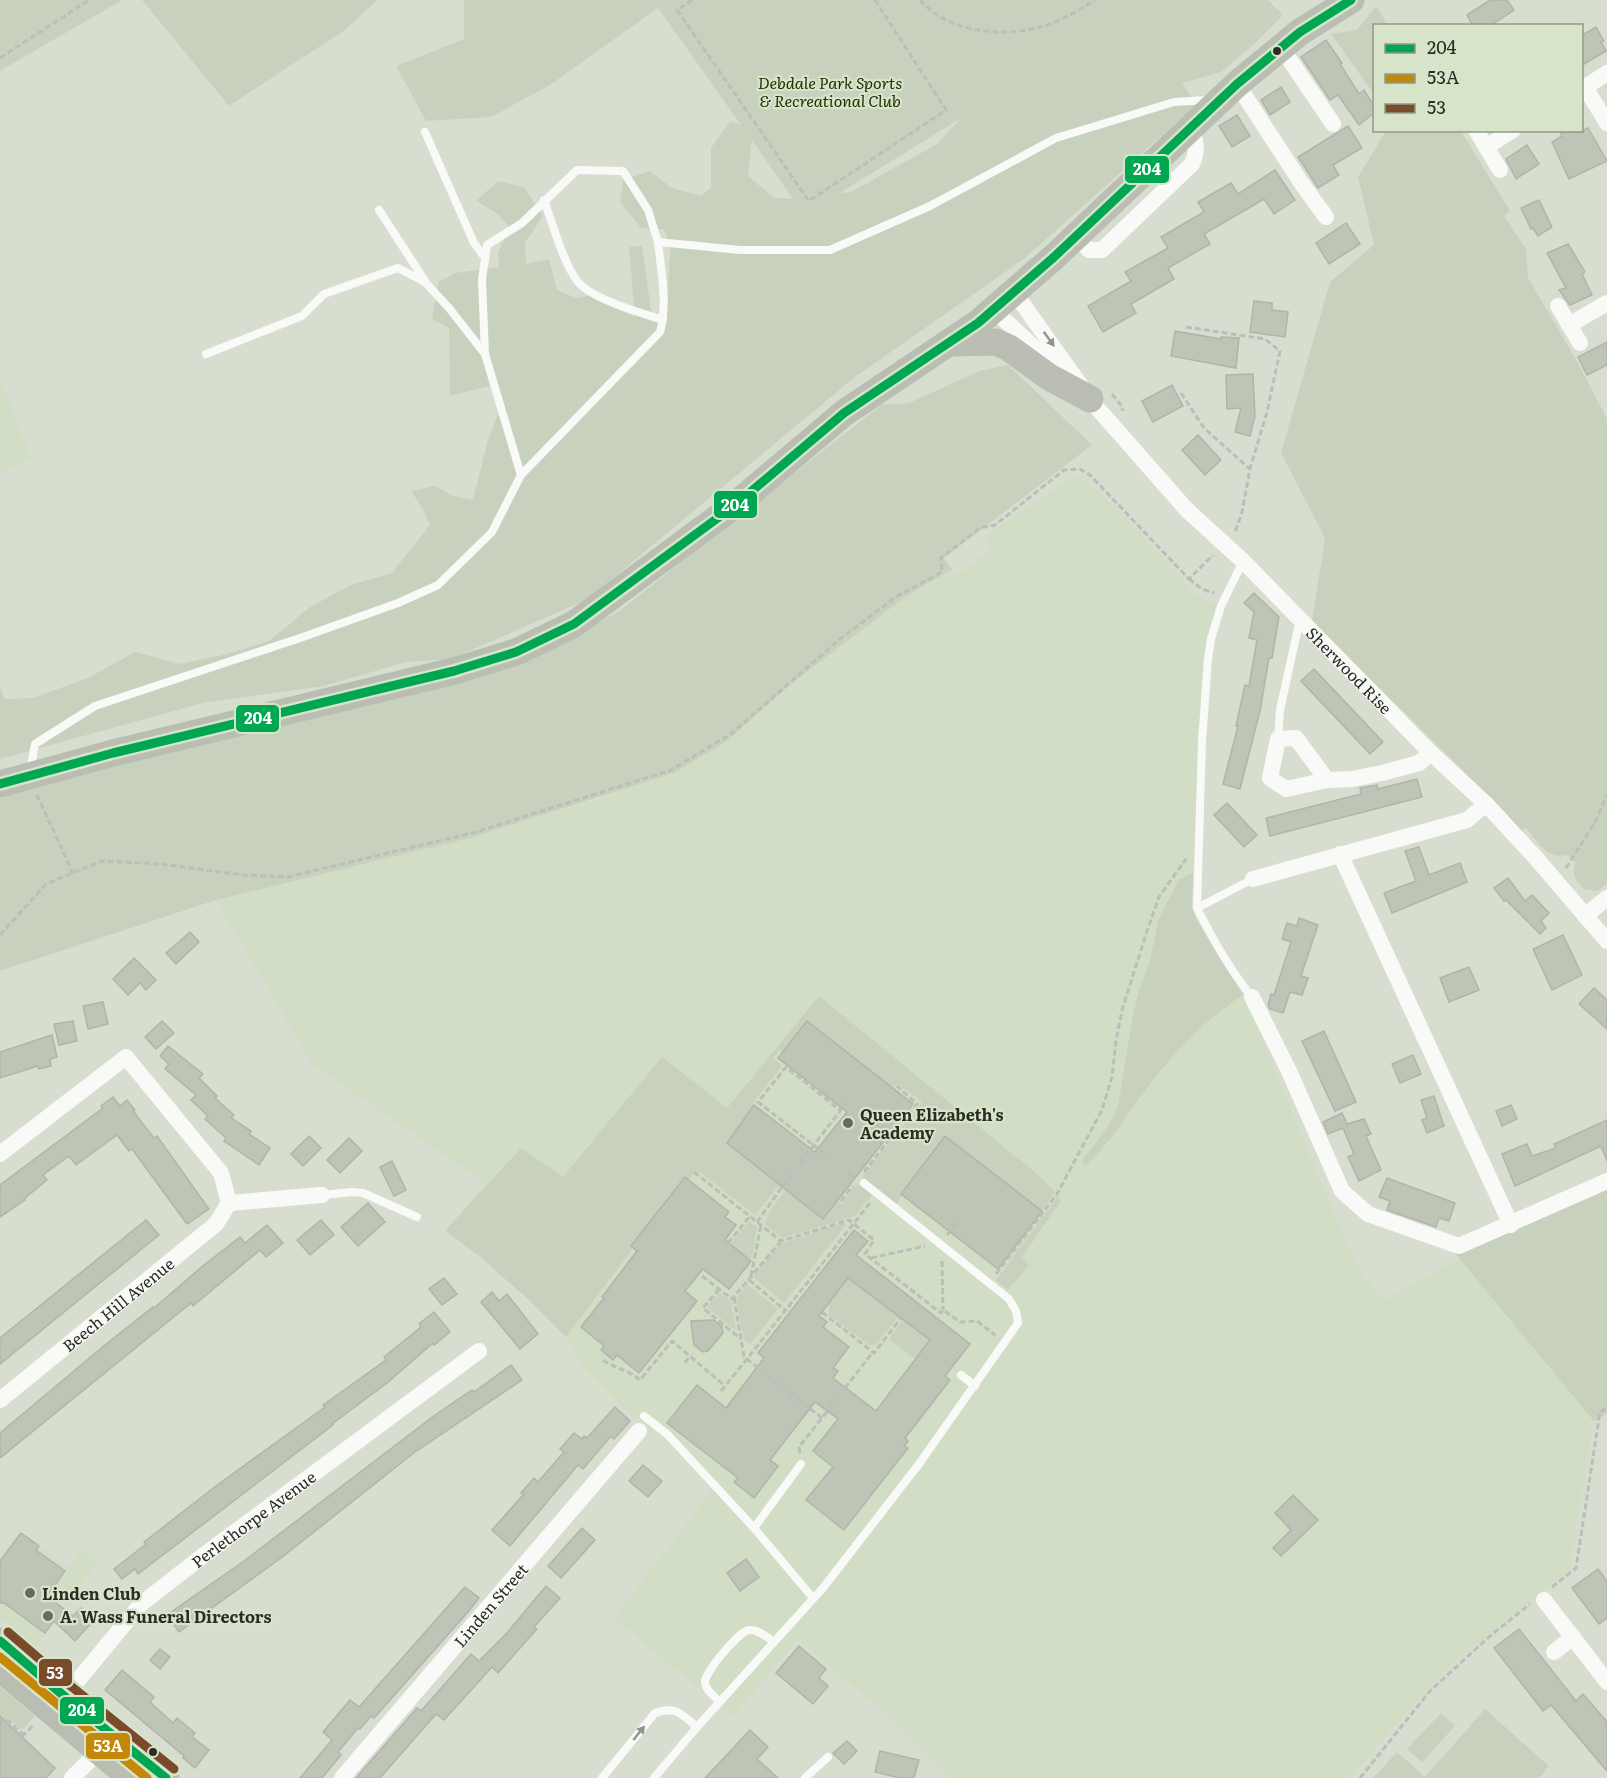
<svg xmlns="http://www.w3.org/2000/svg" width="1607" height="1778" font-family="Literata,serif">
	<rect width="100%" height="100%" fill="#d7ded0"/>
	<g fill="#d1ddc5">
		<polygon points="0,379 31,458 0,473"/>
		<polygon points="1074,475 1095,488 1127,519 1196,595 1217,604 1203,655 1192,906 1196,919 1251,1010 1331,1207 1364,1276 1384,1301 1460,1258 1594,1421 1570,1569 1451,1665 1429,1687 1350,1778 949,1778 888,1715 798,1640 732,1717 614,1618 712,1490 667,1440 654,1430 651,1434 585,1370 566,1337 528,1299 478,1255 445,1231 485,1183 312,1064 216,900 470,838 602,798 727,741 791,684 905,597 952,569 958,575 992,548 984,537"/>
		<polygon points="19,1531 67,1568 80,1550 97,1563 36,1646 0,1618 0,1558"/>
	</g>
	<g fill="#c8d1bd" fill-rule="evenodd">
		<polygon points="0,0 122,0 0,71"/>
		<polygon points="142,0 377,0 345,30 229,106"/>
		<path d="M464 0H1268L1283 15 1254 44 1221 72 1182 83 1197 104 1025 258 855 377 588 599 451 659 406 662 324 686 203 703 0 759V687L5 699 33 698 88 678 135 652 180 664 223 655 269 641 310 607 351 585 392 573 430 525 423 509 411 491 435 486 453 496 473 500 488 440 499 411 497 384 450 396 449 328 432 319 439 282 455 273 499 267 498 253 509 227 498 214 476 201 498 181 524 187 543 216 525 243 526 264 549 259 557 290 576 298 594 295 613 307 635 317 629 247 642 246 652 318 667 314 670 248 664 229 641 228 620 202 623 180 650 171 672 188 701 196 711 188V148L730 121 741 125 658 8 550 85 491 117 426 121 396 66 464 39ZM961 118 937 144 851 192 840 193ZM752 140 793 199 774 198 748 176Z"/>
		<polygon points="1376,6 1388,25 1374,26 1374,94 1331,34 1357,30"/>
		<path d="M1386 131H1461L1510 211 1504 216 1526 249 1528 278 1578 363 1607 419V883L1598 891 1584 889C1575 880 1572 875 1575 862L1567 855C1546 860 1539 842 1526 828L1521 831 1505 812 1312 621 1325 538 1281 453 1330 282 1374 245 1358 177Z"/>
		<polygon points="1008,365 1092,445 944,558 952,569 905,597 791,684 727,741 674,773 470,838 216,900 0,971 0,798 42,783 537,654 618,612 881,405 909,403 979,371"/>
		<path d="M1193 872 1192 906 1196 919 1243 995C1204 1020 1172 1054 1144 1092 1125 1117 1110 1144 1086 1165L1082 1161 1107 1128 1118 1107 1132 1021 1138 994 1150 961 1159 918 1179 880Z"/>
		<polygon points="819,996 1037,1174 1055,1192 1042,1211 945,1136 901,1193 903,1195 896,1204 862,1177 922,1102 898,1084 893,1088 807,1021 783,1052 780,1050 773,1058 782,1066 753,1103 754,1105 727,1143 780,1184 755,1215 697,1170 688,1180 685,1178 631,1246 633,1248 566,1337 528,1299 478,1255 445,1231 521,1148 563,1177 662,1057 727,1108"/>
		<polygon points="857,1184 872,1195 855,1216 782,1238 765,1224 771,1209 786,1190 823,1219 837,1201 842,1204"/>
		<polygon points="1607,1187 1607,1414 1594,1421 1454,1252"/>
		<polygon points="1058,1196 1061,1201 1022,1257 1029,1265 1008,1290 996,1280"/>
		<polygon points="749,1221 757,1227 752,1257 749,1259 730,1244"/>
		<polygon points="844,1223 846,1225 784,1303 753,1277 780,1244"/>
		<polygon points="848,1278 899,1316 875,1345 869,1345 829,1315 829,1303"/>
		<polygon points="747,1284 778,1309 750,1344 744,1340 736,1299"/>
		<polygon points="719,1292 731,1302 736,1331 707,1307"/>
		<polygon points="903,1320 930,1340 915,1359 889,1339"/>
		<polygon points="0,1687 35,1716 22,1730 8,1717 0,1725"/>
		<polygon points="1485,1709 1549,1766 1539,1778 1373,1778 1397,1752 1425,1777"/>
		<polygon points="1441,1713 1455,1726 1422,1762 1407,1749"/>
	</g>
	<g fill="#bec5b6" stroke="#afb5aa" stroke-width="1.5" fill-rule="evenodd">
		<polygon points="1490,0 1507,0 1514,10 1490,26 1473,26 1467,15"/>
		<polygon points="1596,27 1604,41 1601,42 1606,51 1581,66 1581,36"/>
		<polygon points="1326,40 1342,63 1340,64 1359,94 1364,90 1374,106 1374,113 1359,125 1338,95 1330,100 1301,57"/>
		<polygon points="1281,87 1290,102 1270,115 1261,100"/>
		<polygon points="1237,115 1250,136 1232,147 1219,126"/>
		<polygon points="1348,126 1362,148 1333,165 1339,175 1318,188 1298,157"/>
		<polygon points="1588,128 1607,161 1569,179 1552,142 1562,136 1559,130 1584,130"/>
		<polygon points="1527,145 1539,164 1516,179 1506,159"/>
		<polygon points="1275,170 1295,200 1274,214 1264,199 1204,234 1210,244 1168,268 1174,279 1131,304 1136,313 1103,332 1088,306 1131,281 1125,272 1168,248 1161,237 1204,212 1198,202 1231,183 1238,194"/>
		<polygon points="1539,200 1552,227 1538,236 1533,228 1531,229 1521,208"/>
		<polygon points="1346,223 1360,244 1329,264 1316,243"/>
		<polygon points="1568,244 1585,272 1582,274 1592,295 1570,305 1559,290 1566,288 1547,253"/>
		<polygon points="1254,301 1272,303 1272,310 1288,312 1285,337 1250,332"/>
		<polygon points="1175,331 1221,339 1221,337 1239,338 1236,368 1171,356"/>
		<polygon points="1607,342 1607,365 1587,375 1578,357"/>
		<polygon points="1253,374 1255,416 1250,436 1235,432 1241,408 1227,409 1226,375"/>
		<polygon points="1172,385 1183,406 1153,422 1142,401"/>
		<polygon points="1198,435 1221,460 1205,475 1182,450"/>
		<polygon points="1254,593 1279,617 1272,658 1269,658 1260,711 1240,789 1223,784 1238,726 1236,726 1245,685 1249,686 1257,640 1249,638 1254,612 1244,603"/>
		<polygon points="1314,669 1383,742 1370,754 1301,681"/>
		<polygon points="1417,779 1422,797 1270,836 1266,818 1361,794 1360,788 1377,785 1378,789"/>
		<polygon points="1227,803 1257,835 1244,847 1214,815"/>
		<polygon points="1419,847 1429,875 1460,863 1467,882 1392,913 1384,893 1416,881 1405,851"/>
		<polygon points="1508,878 1525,901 1532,895 1549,913 1541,921 1546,928 1540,934 1506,900 1504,901 1494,888"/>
		<polygon points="1299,918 1318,925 1301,976 1308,978 1302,995 1290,992 1283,1013 1270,1009 1268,1005 1271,994 1274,995 1291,942 1282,939 1287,923 1297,926"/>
		<polygon points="190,932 199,942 176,964 166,953"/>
		<polygon points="1563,935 1582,975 1552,990 1533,949"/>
		<polygon points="134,958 156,980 146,990 140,983 128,995 113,979"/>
		<polygon points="1469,967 1479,990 1449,1002 1440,978"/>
		<polygon points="1594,988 1607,1000 1607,1029 1579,1004"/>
		<polygon points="103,1002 108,1024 88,1029 83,1006"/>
		<polygon points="73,1021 77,1041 59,1045 54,1024"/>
		<polygon points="162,1021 174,1033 156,1049 145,1037"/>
		<polygon points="807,1021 913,1104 823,1219 727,1143 754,1105 815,1152 847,1112 778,1058"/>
		<polygon points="1324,1031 1356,1102 1335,1111 1302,1041"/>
		<polygon points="52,1035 57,1057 50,1059 51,1066 39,1069 38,1066 0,1078 0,1052"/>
		<polygon points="168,1046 203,1074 199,1078 217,1096 215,1098 234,1115 231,1118 251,1131 249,1134 270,1148 259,1165 224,1141 226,1138 205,1119 208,1116 191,1100 196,1095 165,1069 169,1064 160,1056"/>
		<polygon points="1413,1055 1421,1074 1400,1083 1392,1064"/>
		<polygon points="1434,1096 1444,1126 1427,1133 1422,1120 1427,1118 1421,1100"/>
		<polygon points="113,1097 120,1106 127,1100 135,1110 133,1111 154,1138 157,1136 209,1209 187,1224 132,1149 129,1151 117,1135 76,1165 69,1156 43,1175 47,1180 24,1199 25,1200 0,1217 0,1185 103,1108 101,1106"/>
		<polygon points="1511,1105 1517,1119 1502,1126 1496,1111"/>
		<polygon points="1342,1113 1347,1124 1364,1119 1371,1134 1366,1136 1381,1170 1359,1181 1348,1157 1354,1154 1343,1128 1328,1134 1323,1122"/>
		<polygon points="1607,1120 1607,1161 1601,1146 1515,1186 1502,1154 1527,1144 1532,1156 1556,1148 1554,1144"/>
		<polygon points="309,1136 321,1148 303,1166 291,1154"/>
		<polygon points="945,1136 1042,1211 998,1269 901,1194"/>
		<polygon points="349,1138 362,1151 340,1173 327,1160"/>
		<polygon points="392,1161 406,1190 394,1196 380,1167"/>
		<polygon points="685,1177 729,1212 725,1217 736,1225 725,1240 751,1261 729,1289 703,1269 685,1291 697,1301 639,1373 617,1355 613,1360 601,1350 604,1346 581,1327 604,1298 602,1297 637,1251 631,1246"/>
		<polygon points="1387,1178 1455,1203 1449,1221 1439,1218 1436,1227 1387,1210 1390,1201 1379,1197"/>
		<polygon points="368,1203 385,1222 358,1246 341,1227"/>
		<polygon points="146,1220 159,1235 0,1364 0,1338"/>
		<polygon points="321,1220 334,1235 310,1255 297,1240"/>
		<polygon points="267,1225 283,1243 266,1257 260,1250 193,1306 191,1303 0,1458 0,1433 105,1345 153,1307 154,1308 204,1265 240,1237 245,1243"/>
		<path d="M854 1230 868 1241 856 1255 970 1344 945 1376 950 1380 905 1438 908 1441 904 1446 908 1448 844 1530 806 1500 833 1467 813 1451 838 1419 815 1402 770 1460 778 1466 754 1498 734 1482 738 1478 667 1423 697 1385 726 1408 764 1358 758 1353ZM848 1278 930 1340 876 1411 833 1378 838 1371 833 1368 849 1347 823 1327 827 1322 819 1316Z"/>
		<polygon points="444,1278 457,1294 442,1305 429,1289"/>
		<polygon points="492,1292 499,1301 507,1294 538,1334 520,1349 481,1302"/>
		<polygon points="434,1312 450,1332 434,1345 433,1343 387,1383 332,1424 333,1425 138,1574 135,1569 122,1579 114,1569 146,1544 144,1542 216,1486 325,1407 323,1405 386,1360 384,1357 421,1327 419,1324"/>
		<polygon points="714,1320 722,1327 723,1333 708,1351 703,1352 694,1345 691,1321"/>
		<polygon points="511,1365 522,1380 415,1452 281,1558 179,1632 167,1615 244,1561 435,1415 472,1390 474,1392"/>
		<polygon points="615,1407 630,1421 614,1439 611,1436 583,1469 578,1465 510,1546 492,1530 524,1494 521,1493 534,1478 538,1482 564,1452 560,1449 574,1433 582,1439 584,1436 587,1438"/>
		<polygon points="643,1465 662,1481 648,1497 629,1481"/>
		<polygon points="1293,1495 1318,1520 1281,1556 1273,1548 1291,1530 1275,1513"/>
		<polygon points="582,1528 595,1540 561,1578 548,1566"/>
		<polygon points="21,1533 39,1546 36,1550 65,1571 47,1596 73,1616 81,1608 94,1620 75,1641 54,1621 45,1633 4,1603 0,1603 0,1561"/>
		<polygon points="746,1559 759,1577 740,1591 727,1573"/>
		<polygon points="1598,1569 1607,1581 1607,1618 1599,1624 1572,1588"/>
		<polygon points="546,1586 560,1598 534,1627 537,1629 498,1673 492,1667 444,1720 436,1714 380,1778 356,1778 417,1708 421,1711 471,1654 479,1661 507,1633"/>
		<polygon points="465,1587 479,1598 468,1612 374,1718 371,1716 360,1729 358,1728 338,1752 341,1755 322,1778 300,1778 332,1740 323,1732 350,1700 359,1707"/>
		<polygon points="1519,1629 1576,1701 1583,1694 1607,1722 1607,1771 1551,1705 1543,1711 1494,1648"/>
		<polygon points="799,1646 826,1669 819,1678 828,1686 813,1704 776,1673"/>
		<polygon points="160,1649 170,1657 160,1669 150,1660"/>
		<polygon points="122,1670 154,1697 150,1702 173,1723 177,1718 195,1733 192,1737 209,1750 195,1768 183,1758 184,1756 105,1690"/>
		<polygon points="0,1716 55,1768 46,1778 0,1778"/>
		<polygon points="750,1730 768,1747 757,1759 778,1778 705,1778"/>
		<polygon points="847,1741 857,1751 844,1764 833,1753"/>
		<polygon points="880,1751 919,1760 914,1778 900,1778 875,1772"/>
	</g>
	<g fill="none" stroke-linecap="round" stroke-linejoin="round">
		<g stroke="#bcbeb9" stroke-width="3" stroke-dasharray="6 3" stroke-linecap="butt">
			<polyline points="692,0 677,10 809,201 946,110 875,0"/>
			<path d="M920 0C948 32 997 37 1037 28 1057 23 1078 11 1095 0"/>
			<polyline points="0,58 89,0"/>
			<polyline points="1186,327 1265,339 1280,351 1267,412 1250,469 1242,512 1235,533"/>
			<polyline points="1181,393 1204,428 1250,469"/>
			<polyline points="1112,394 1123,408 1122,411"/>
			<polyline points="1189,579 1202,589 1214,593"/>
			<polyline points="37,795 73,873"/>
			<polyline points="1566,868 1594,824 1607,795"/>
			<polyline points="0,935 46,884 102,861 161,864 243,875 288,877 476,832 671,770 731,734 840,639 896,597 942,572 941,558 980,528 995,525 1064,470 1080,469 1090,475 1189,579 1213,555"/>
			<polyline points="826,1155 758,1102 786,1067 840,1110"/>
			<polyline points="800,1163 847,1102"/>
			<polyline points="694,1172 781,1241 849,1220 874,1240 865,1254 941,1313 943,1310 960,1322 977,1321 995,1335"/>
			<polyline points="848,1172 855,1177"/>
			<polyline points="864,1172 917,1104 897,1086"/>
			<polyline points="841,1201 853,1186"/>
			<polyline points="757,1222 792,1173"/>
			<polyline points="947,1235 956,1222"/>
			<polyline points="728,1243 750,1216"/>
			<polyline points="871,1258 925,1246"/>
			<polyline points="942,1261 943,1310"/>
			<polyline points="996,1274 1057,1194 1102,1110 1112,1077 1116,1041 1122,1010 1148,928 1159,897 1186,859"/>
			<polyline points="702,1276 732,1299 781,1241"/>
			<polyline points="751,1276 761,1225"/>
			<polyline points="749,1280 785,1310"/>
			<polyline points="719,1289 703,1308 741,1339"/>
			<polyline points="822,1312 874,1353 901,1318"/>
			<path d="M603 1360C617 1370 626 1368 640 1380L672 1341 725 1386"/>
			<polyline points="685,1363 690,1356"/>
			<polyline points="845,1388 873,1352"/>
			<polyline points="721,1391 747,1359 744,1357 734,1297"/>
			<polyline points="822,1418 747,1359 870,1203"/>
			<polyline points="800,1453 799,1447 837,1399"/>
			<polyline points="1552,1587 1576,1568 1600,1412 1607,1408"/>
			<polyline points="7,1719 24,1735"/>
			<polyline points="22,1737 33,1725"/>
			<polyline points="1360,1778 1430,1691 1490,1636 1530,1604"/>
		</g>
		<g stroke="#f9faf8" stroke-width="8">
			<polyline points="425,132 474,243 485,258"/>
			<path d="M544 200C552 222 564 265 578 282 592 299 641 313 663 320"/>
			<polyline points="379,210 425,281"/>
			<polyline points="206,354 302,316 324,294 398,268 425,282 449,308 485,354 521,475"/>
			<polyline points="485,354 482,280 487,245 522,223 577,170 623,171 648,210 658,242"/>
			<polyline points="1278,739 1280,710 1300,619"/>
			<path d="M30 771 35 744 95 706 303 637 398 603 438 585 492 532 521 475 660 332C668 304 661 270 658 242L740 250H830L930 206 1056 138 1174 102 1209 100"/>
			<polyline points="1197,908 1202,741 1208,659 1211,639 1221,606 1243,561"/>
			<path d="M1252 997C1229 969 1213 940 1197 908L1253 879"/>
			<polyline points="322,1195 352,1192 363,1193 417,1217"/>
			<polyline points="961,1375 975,1386"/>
			<polyline points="644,1416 668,1435 754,1528 813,1598"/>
			<polyline points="754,1528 801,1464"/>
			<path d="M720 1702C715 1697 706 1691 705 1683 703 1674 739 1631 749 1630 758 1629 767 1637 774 1642"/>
			<path d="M602 1778 655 1713C676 1705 682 1715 697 1727"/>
			<polyline points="654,1778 697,1727 823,1588 919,1464 1018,1323 1016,1311 1009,1299 864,1183"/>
			<polyline points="805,1778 828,1757"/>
		</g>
		<g stroke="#f9faf8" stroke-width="16">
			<polyline points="1281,47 1333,124"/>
			<polyline points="1237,84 1302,184 1326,217"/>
			<polyline points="1585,87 1607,123"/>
			<polyline points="1582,89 1607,73"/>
			<polyline points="1476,130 1500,170"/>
			<polyline points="1486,147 1513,130"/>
			<path d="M1075 236 1089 250H1102L1192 164C1198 150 1197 143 1190 128"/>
			<polyline points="1014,292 1086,393"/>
			<polyline points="1558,306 1580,343"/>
			<polyline points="994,310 1056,368"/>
			<polyline points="1569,325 1607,303"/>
			<path id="s1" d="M1084 393 1187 510 1243 561 1431 753 1486 804 1536 858 1607 941"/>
			<polyline points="1327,780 1296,738 1278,739 1270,778 1286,789 1327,780 1352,779 1382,773 1419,763 1431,753"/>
			<polyline points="1340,854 1511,1225"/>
			<polyline points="1253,879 1467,820 1486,804"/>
			<polyline points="1585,916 1607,898"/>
			<polyline points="1252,997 1289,1071 1342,1191 1368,1214 1459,1246 1607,1181"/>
			<polyline points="0,1154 126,1057 221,1173 229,1203"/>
			<polyline points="229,1203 322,1195"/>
			<path id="s2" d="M0 1400 216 1224 229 1203"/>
			<polyline points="1544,1600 1607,1682"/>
			<polyline points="1554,1652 1573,1637"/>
			<path id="s3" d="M60 1702 141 1604 204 1555 479 1351"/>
			<polyline points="72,1778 98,1752"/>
			<path id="s4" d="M342 1778 639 1431"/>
		</g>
		<g stroke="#b9bdb2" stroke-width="27">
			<polyline points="949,343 996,342 1009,348 1049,377 1090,399"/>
			<polyline points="0,784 113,753 454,671 516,652 574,624 734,506 844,413 978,323 1054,257 1237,84 1300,32 1351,0"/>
			<polyline points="0,1641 64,1696 166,1778"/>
			<polyline points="0,1668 131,1778"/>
		</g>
		<g stroke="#d7e4ca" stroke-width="14">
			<g id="bus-1">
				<polyline points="0,784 113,753 454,671 516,652 574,624 734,506 844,413 978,323 1054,257 1237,84 1300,32 1351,0"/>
				<polyline points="0,1641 64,1696 166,1778"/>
			</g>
		</g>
		<g stroke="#d7e4ca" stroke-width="14">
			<polyline id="bus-2" points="0,1657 147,1778"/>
		</g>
		<g stroke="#d7e4ca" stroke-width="14">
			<polyline id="bus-3" points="8,1632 72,1687 174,1769"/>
		</g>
		<use href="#bus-1" stroke="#00a651" stroke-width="9"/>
		<use href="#bus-2" stroke="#c48809" stroke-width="9"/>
		<use href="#bus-3" stroke="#7a4b2a" stroke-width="9"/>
	</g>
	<defs><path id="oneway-solid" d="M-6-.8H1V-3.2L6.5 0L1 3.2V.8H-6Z" transform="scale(1.5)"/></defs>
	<g fill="#91948e">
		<use href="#oneway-solid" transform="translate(1049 339) rotate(54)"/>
		<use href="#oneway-solid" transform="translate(639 1733) rotate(-51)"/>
	</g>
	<g fill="#292d24" stroke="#d7e4ca" stroke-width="2">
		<circle cx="1277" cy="51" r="5"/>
		<circle cx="153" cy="1752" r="5"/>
	</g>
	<g fill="#666b60" stroke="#d7e4ca" stroke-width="2">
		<circle cx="848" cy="1123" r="6"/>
		<circle cx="30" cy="1593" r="6"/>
		<circle cx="48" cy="1616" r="6"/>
	</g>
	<g text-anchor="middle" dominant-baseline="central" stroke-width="4.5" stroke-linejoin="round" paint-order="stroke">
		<g font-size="16" font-style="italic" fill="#203203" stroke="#d7e4ca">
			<text x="830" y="82">Debdale Park Sports<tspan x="830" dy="18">&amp; Recreational Club</tspan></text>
		</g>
		<g font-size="16" fill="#292d24" stroke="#d7e4ca">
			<text stroke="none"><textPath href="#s1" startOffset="384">Sherwood Rise</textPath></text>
			<text stroke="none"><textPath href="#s2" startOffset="152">Beech Hill Avenue</textPath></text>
			<text stroke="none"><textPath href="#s3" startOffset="268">Perlethorpe Avenue</textPath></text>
			<text stroke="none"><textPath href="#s4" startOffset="228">Linden Street</textPath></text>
		</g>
		<g font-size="16" font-weight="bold" fill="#292d24" stroke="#d7e4ca" text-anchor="start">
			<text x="860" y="1114">Queen Elizabeth's<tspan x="860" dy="18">Academy</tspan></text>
			<text x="42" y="1593">Linden Club</text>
			<text x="60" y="1616">A. Wass Funeral Directors</text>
		</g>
	</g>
	<g stroke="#d7e4ca" stroke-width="2">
		<rect x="1124" y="155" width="46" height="29" rx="6" fill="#00a651"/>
		<rect x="713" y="490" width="45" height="29" rx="6" fill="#00a651"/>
		<rect x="235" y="704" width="45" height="29" rx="6" fill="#00a651"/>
		<rect x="38" y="1658" width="35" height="29" rx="6" fill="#7a4b2a"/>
		<rect x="59" y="1696" width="46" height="29" rx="6" fill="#00a651"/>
		<rect x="85" y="1732" width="46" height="28" rx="6" fill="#c48809"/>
	</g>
	<g font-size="16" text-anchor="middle" font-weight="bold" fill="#fff">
		<text x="1147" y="175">204</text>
		<text x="735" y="511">204</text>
		<text x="258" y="724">204</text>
		<text x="55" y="1679">53</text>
		<text x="82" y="1716">204</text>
		<text x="108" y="1752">53A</text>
	</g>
	<rect x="1373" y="24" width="210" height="108" fill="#d7e4ca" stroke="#919b88" stroke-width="1.5"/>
	<rect x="1385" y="44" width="30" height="9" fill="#00a651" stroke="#919b88" stroke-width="1.5"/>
	<text x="1427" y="54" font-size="18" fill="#292d24">204</text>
	<rect x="1385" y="74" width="30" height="9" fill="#c48809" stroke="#919b88" stroke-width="1.5"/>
	<text x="1427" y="84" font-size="18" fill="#292d24">53A</text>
	<rect x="1385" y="104" width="30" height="9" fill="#7a4b2a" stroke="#919b88" stroke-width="1.5"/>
	<text x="1427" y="114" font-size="18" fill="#292d24">53</text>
</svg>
